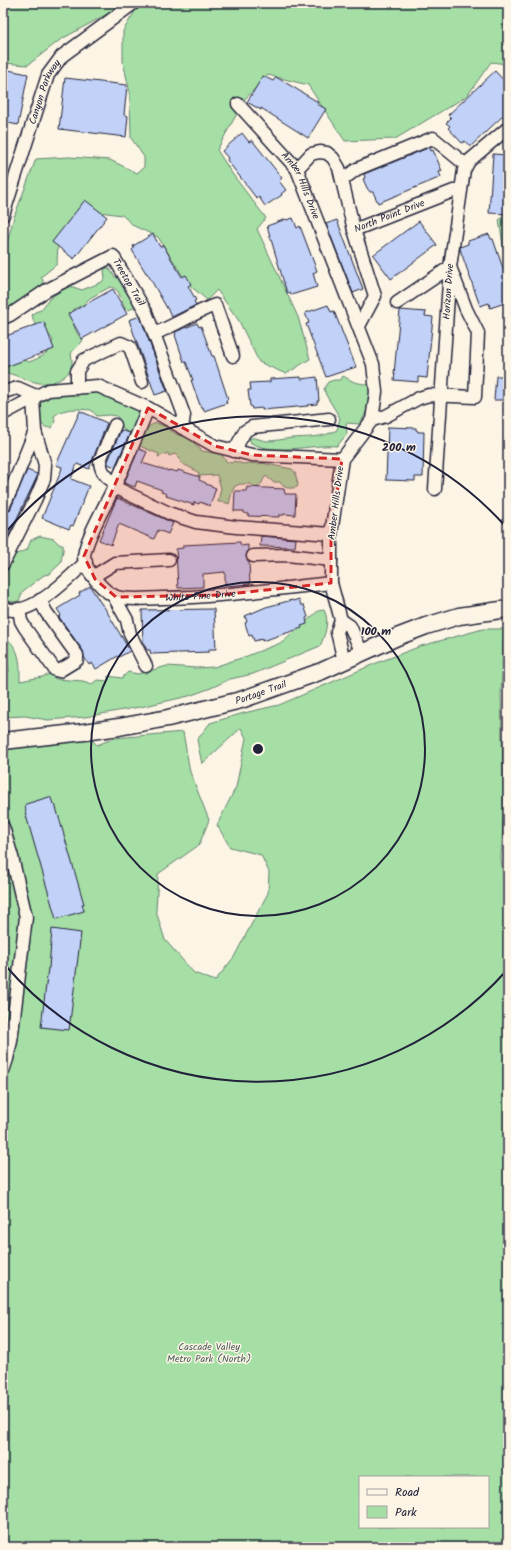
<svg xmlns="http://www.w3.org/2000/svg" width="511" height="1550" font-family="Kalam,sans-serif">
	<rect width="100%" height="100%" fill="#fcf5e5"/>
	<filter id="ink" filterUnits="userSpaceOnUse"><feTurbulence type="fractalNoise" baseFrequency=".025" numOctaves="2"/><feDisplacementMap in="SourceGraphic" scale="8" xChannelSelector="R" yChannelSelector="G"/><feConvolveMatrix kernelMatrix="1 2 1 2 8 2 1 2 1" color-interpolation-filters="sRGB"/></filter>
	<g filter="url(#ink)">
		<g fill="#a5dfa5" stroke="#648070" fill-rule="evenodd">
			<polygon points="3,3 127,3 60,40 28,65 3,63"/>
			<polygon points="146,3 508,3 508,66 507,64 491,62 467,96 395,139 345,141 308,85 268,75 245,99 217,150 233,175 266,218 257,229 298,317 310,359 286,374 259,362 239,321 217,290 207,300 188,284 158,237 134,226 122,215 84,210 58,242 57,264 41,277 43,280 43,284 17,305 3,310 3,257 14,217 36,159 69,157 110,160 137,173 144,167 144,157 131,138 130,93 123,62 123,31 138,6"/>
			<polygon points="508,213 508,264 505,257 499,220"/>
			<path d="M105 268H109L115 277H118L134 303 135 307 129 310 125 309C121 301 120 287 110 287L90 298 83 305 74 309C71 319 74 333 83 340 79 347 74 348 71 354 77 374 57 385 39 383 26 381 15 374 3 372V350L29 362C42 357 49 354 53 340 43 326 36 334 32 315L35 312 41 310 50 298 65 288 70 286 82 290 102 282 105 278 104 271Z"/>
			<path d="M343 376 354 382 369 385C372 398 368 413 359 424L346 423 347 434 337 446C309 444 277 456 251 443L249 438C256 437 260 440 267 441 276 441 283 439 292 438 307 437 323 438 337 430L340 418 326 395 324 389 328 382 334 380H340Z"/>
			<path d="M81 390 107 394 136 408 142 418 134 432 128 433 124 430 117 416 110 415 97 416 91 410C79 409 64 407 54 416L55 421 52 428C38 428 38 417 38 407L44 400 48 399 50 395 68 393 77 397Z"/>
			<path d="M156 423 164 426 178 435 188 437 202 451 221 454 227 462 232 463 234 461 243 464 249 463 259 464 261 463 292 469 295 472 298 485 297 487C290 489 284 489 280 482H273L266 476 263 480 262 483 255 489 251 484H240L235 486 232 492 229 504 224 502H218L221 488 217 475 198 476 199 473C193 468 187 467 180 462L181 460 175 454 169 456 168 453 158 457 159 454 137 445C142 435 144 427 156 423Z"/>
			<path d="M40 536 54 539 59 544 63 545C64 552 61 557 61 563L49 574 44 575 23 591 19 601 12 602 3 599V579L14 555 27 550 31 540Z"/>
			<path d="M324 610C330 621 325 635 320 646L253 674 230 679 211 688 189 696 145 706 85 717 48 720 25 716 3 717V671L9 672 7 651 3 641 7 639C21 650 20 665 20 681L42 677 50 674 56 679 83 681 92 684 97 680 108 681V676L122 678 128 672 138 674 167 666 196 668 214 667 247 656 283 642 318 611Z"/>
			<path d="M483 629H504L501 695 504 807 501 858 505 895 508 897V1547H3V750L90 738 97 745 115 738 183 732 190 772 209 820 199 845 158 874 156 911 165 940 194 973 215 981 234 957 268 893 269 872 261 855 230 847 217 825 236 787 246 738 241 728 202 764 197 740 210 723 244 713 279 705 374 664 421 646ZM360 1477H488V1527H360Z"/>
		</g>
		<g fill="#c1d1f7" stroke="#22223b">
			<polygon points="3,69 28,74 18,125 3,122"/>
			<polygon points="495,71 508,85 508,111 470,147 465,141 462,143 448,128 450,126 446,123 451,118 448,115"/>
			<polygon points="263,76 273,81 276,77 318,102 317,104 326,109 308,138 261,108 261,110 247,102"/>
			<polygon points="65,78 127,85 124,115 128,116 126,137 59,129"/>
			<polygon points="242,133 249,142 252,140 282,178 279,181 286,190 281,194 282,195 265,206 259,197 257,199 227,160 228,158 222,151"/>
			<polygon points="430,147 431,151 433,150 442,171 439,172 441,177 378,203 373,192 370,192 367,188 363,179 365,178 364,174"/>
			<polygon points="493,154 508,155 508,214 489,213"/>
			<polygon points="85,200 107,217 74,259 52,242"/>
			<polygon points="293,218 297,228 300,226 317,271 313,273 317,287 291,295 290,292 287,293 267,226 286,219 287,220"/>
			<polygon points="337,220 363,289 353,293 326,224"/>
			<polygon points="419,221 437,245 391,279 373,255"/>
			<polygon points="153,234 160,247 163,245 182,277 186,275 191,284 188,286 196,300 194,301 196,305 172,317 147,273 146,273 132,250 134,248 133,246"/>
			<polygon points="489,234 491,239 493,239 508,283 508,302 490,308 489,303 480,306 460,249 460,247 468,244 468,241"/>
			<polygon points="113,289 127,314 82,339 68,314"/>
			<polygon points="328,305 331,312 334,311 356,367 326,377 306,324 309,323 305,313"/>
			<polygon points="400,310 426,312 425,316 433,317 427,378 418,377 418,382 394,380 395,374 394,374"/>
			<polygon points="140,316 167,391 155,395 129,320"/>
			<polygon points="44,322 54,349 3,368 3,337"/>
			<polygon points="197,323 199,327 201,326 212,356 214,356 228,399 226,400 227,403 204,411 203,407 201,408 191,380 193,380 186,362 184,362 175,335 176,334 175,332"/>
			<polygon points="496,376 506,376 505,388 508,388 508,400 494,400"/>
			<polygon points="301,377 301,379 317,377 319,401 317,401 317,404 307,405 308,406 262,410 262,408 252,409 251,406 250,406 248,390 251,390 250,383 270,382 270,379"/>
			<polygon points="80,411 107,423 89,469 77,464 71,479 89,486 73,526 71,525 69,529 42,518 61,471 62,467 56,465"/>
			<polygon points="388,427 416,428 416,430 418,431 418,432 424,432 423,477 415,477 415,481 386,480"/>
			<polygon points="121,430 130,433 115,467 108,464 108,461"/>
			<polygon points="139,449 147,452 142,463 169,471 169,470 177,472 178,470 200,477 199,480 206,483 206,484 216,488 210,506 200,502 199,504 194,502 194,505 166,496 167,494 161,492 162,490 137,481 135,487 124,483"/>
			<polygon points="27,470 37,474 37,477 3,547 3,519 5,514 10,510"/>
			<polygon points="247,487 284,489 285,494 296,494 295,515 284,514 284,515 279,515 279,517 248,516 248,514 244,513 244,511 234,511 235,491 246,491"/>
			<polygon points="117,498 173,523 168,534 158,530 154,539 119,524 111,545 99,540"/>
			<polygon points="261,536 296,539 295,547 260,546"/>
			<polygon points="240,542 241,546 248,545 248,550 246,557 249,562 250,584 225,586 225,572 203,574 203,587 178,588 176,549 183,548 183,545"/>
			<polygon points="90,586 102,605 103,605 130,651 119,657 118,656 96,669 92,663 89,665 84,657 83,651 59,617 61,615 57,609 80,595 79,593"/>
			<polygon points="299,599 301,605 304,605 308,617 306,618 307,624 301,626 302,628 262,641 262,639 254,641 252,635 249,636 245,623 247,622 245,616 266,607 292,600 293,601"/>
			<polygon points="214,609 216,649 209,649 209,652 151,654 150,650 147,650 143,643 142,610"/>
			<polygon points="49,797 51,798 53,804 55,804 84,904 82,904 84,911 56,919 25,812 26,811 25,805 26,804"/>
			<polygon points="52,929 81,933 69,1030 41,1027 48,968 49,968"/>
		</g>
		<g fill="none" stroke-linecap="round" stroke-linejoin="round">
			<g stroke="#22223b" stroke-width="15">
				<g id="minor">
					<path id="s1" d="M238 104 297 169 373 364 376 392 372 420 342 459 331 534V583L341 620 337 632 344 661"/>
					<polyline points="297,169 311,154 320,152 327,153 333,158 339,168 354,230 375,296 359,326"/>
					<polyline points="342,180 357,169 433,138 466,165"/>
					<path id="s2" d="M3 215 48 75 62 56 134 3"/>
					<path id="s3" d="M354 230 461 188"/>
					<path id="s4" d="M3 318 10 315 47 290 113 256 146 312 184 415 182 428"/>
					<path d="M154 334C175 325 194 313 215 305L233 356"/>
					<polyline points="77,388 77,371 84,360 121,343 130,347 142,382"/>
					<polyline points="3,392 18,388 36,396"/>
					<path id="s5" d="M148 408C137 435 126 463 113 489 105 506 86 538 84 556 83 568 105 594 117 597 131 601 148 598 162 598 219 597 275 589 331 583"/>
					<polyline points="3,414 48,390 98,386 148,408 215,446 252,455 342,459"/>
					<polyline points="372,420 386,416 419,398 429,395 475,397 478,333 466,309 450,267 397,303"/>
					<path d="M115 425 100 460C100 471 106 478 116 483"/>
					<polyline points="234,451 245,431 252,427 329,419"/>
					<polyline points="114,487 171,514 196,522 236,527 331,534"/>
					<path id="s6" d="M435 489 450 267 464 170 469 161 508 128"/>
					<polyline points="3,507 12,488 35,431 33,398"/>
					<polyline points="253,556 288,555 331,560"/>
					<polyline points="3,564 35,500 44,479 45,465 35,431"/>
					<polyline points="94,576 115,563 169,560"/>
					<polyline points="113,595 127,620 130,634 146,666"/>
					<path d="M3 607C6 608 9 610 12 610 36 612 70 577 86 562"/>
					<polyline points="19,609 21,621 25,628 55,670 59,671 77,660 77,655 46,612 40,600"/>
					<polyline points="341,620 350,626 362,653"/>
					<polyline points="3,827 12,857 26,917 11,1041 7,1059 3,1071"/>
				</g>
			</g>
			<g stroke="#22223b" stroke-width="19">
				<g id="major">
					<path id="s7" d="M3 741 84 732 119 727 168 718 241 700 322 671 397 637 426 626 459 616 508 609"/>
				</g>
			</g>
			<use href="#minor" stroke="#fcf5e5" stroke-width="12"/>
			<use href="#major" stroke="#fcf5e5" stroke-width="16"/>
		</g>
	</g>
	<path fill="#d62828" fill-opacity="0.2" stroke="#d62828" stroke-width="3" stroke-dasharray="8 5" stroke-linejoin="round" d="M148 408 215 446 252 455 342 459 331 534V583L220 595 116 597 95 579 84 556Z"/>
	<g fill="none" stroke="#22223b" stroke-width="2">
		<circle cx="258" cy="749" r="167"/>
		<path d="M507 970A333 333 0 0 1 5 965M5 533A333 333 0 0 1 507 528"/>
	</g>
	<g text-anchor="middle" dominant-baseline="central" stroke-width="3" stroke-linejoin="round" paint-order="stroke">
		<g font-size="10" fill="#22223b" stroke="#fcf5e5">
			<text stroke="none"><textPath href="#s2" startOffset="130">Canyon Parkway</textPath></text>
			<text stroke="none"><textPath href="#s1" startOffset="104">Amber Hills Drive</textPath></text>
			<text stroke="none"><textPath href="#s3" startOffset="38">North Point Drive</textPath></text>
			<text stroke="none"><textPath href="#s4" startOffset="157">Treetop Trail</textPath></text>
			<text stroke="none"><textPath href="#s6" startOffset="198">Horizon Drive</textPath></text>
			<text transform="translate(336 503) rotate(-83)">Amber Hills Drive</text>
			<text stroke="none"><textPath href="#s5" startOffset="300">White Pine Drive</textPath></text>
			<text stroke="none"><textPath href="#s7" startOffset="263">Portage Trail</textPath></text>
		</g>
		<g font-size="10" fill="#495b5b" stroke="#fcf5e5">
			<text x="209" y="1347">Cascade Valley<tspan x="209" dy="12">Metro Park (North)</tspan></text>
		</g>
	</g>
	<circle cx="258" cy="749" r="6" fill="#22223b" stroke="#fcf5e5" stroke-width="2"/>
	<g font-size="12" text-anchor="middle" font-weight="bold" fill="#22223b" stroke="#fcf5e5" stroke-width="3" stroke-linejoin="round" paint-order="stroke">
		<text x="399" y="451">200 m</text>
		<text x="376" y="635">100 m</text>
	</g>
	<rect width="511" height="1550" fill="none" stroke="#fcf5e5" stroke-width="16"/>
	<rect x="8" y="8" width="495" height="1534" fill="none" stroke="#22223b" stroke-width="1.5" filter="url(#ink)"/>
	<rect x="359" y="1476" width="130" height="52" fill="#fcf5e5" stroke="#a5a1a1"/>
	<rect x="367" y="1489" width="20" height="6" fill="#fcf5e5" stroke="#a5a1a1"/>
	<text x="395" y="1496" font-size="12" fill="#22223b">Road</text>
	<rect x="367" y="1506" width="20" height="12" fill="#a5dfa5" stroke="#a5a1a1"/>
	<text x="395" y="1516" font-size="12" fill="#22223b">Park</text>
</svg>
